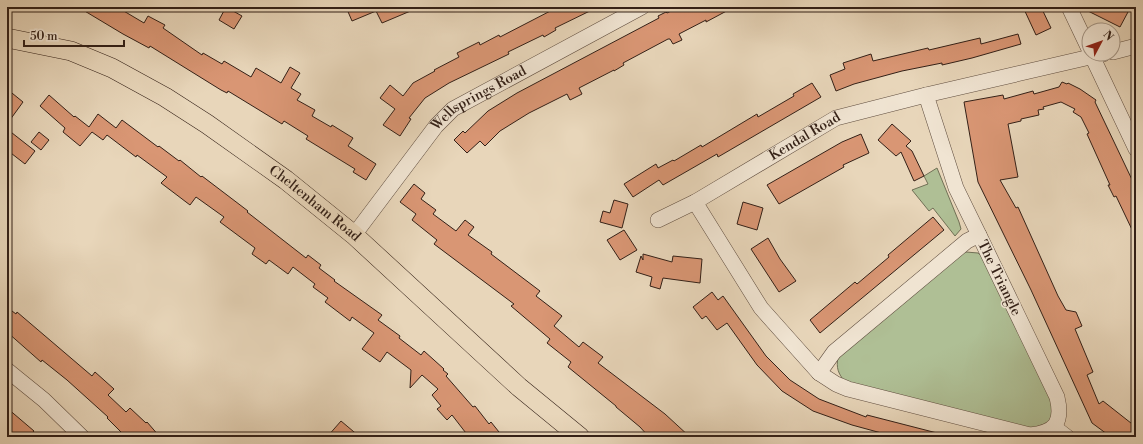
<svg xmlns="http://www.w3.org/2000/svg" width="1143" height="444" font-family="'Libre Bodoni',serif">
	<rect width="100%" height="100%" fill="#e8d6ba"/>
	<filter id="stains"><feTurbulence type="fractalNoise" baseFrequency=".005" numOctaves="4"/><feColorMatrix values="0 0 0 0 .2 0 0 0 0 .09 0 0 0 0 .02 0 0 0 .5 -.17"/></filter>
	<radialGradient id="worn" r=".72"><stop offset=".6" stop-color="#630" stop-opacity="0"/><stop offset="1" stop-color="#630" stop-opacity=".3"/></radialGradient>
	<g fill="#afbf95" stroke="#717056">
		<polygon points="937,168 959,222 961,229 955,236 933,208 929,211 912,190 928,184 924,176"/>
		<path d="M966 252 978 253 983 257 1053 401C1055 423 1048 425 1028 429L845 382C838 373 836 368 838 357L959 254Z"/>
	</g>
	<g fill="#d99674" stroke="#332017">
		<polygon points="78,7 117,7 144,23 148,16 165,25 163,28 202,55 203,53 222,64 224,61 251,77 256,68 281,83 290,67 300,73 291,88 301,94 297,100 315,110 312,116 331,127 332,125 353,138 348,146 376,164 366,180 353,172 355,169 306,139 308,136 284,121 282,124 228,91 227,93 221,90 150,46 149,48 123,34"/>
		<polygon points="226,7 242,16 234,29 219,20"/>
		<polygon points="346,7 420,7 382,23 376,11 352,21"/>
		<polygon points="558,7 598,7 555,28 556,30 544,37 543,35 508,52 509,54 449,83 425,98 409,118 411,119 400,136 383,125 395,109 380,98 390,85 403,96 413,83 435,71 434,70 459,57 457,53 479,42 480,45 499,35 500,37"/>
		<polygon points="679,7 734,7 706,22 706,20 679,34 682,40 673,44 670,39 668,39 623,63 624,65 614,71 614,70 579,88 582,94 570,100 567,94 529,113 500,131 485,146 480,141 467,153 454,140 463,131 465,133 488,111 517,93 659,18 658,16 666,12 667,13"/>
		<polygon points="1023,7 1041,7 1051,28 1036,35"/>
		<polygon points="1080,7 1118,7 1128,12 1120,27"/>
		<polygon points="1018,34 1021,44 972,58 942,65 942,63 902,71 854,84 836,91 830,75 845,69 843,63 871,54 873,61 928,48 929,50 980,38 981,44"/>
		<polygon points="1062,82 1067,84 1068,83 1080,89 1096,100 1095,102 1136,188 1136,238 1116,196 1114,197 1108,185 1110,185 1087,134 1089,133 1081,117 1073,112 1075,109 1061,102 1043,107 1044,109 1038,110 1039,115 1021,119 1021,121 1008,124 1018,177 1000,180 1016,208 1018,207 1058,296 1066,310 1076,312 1082,326 1075,329 1093,372 1087,375 1099,404 1103,401 1136,427 1129,437 1111,437 1092,423 1031,290 978,182 964,102 1003,95 1004,99 1033,91 1034,94 1059,87"/>
		<polygon points="812,83 821,97 718,157 717,154 663,185 659,180 633,197 624,184 656,164 658,168 673,160 674,161 701,145 702,147 757,114 758,117 794,96 793,94"/>
		<polygon points="7,89 23,102 7,124"/>
		<polygon points="49,95 74,117 75,116 89,127 98,114 116,128 122,120 158,147 159,146 179,161 180,160 201,177 202,176 248,211 247,212 306,258 308,255 321,265 319,268 335,280 334,281 382,315 378,320 400,336 399,338 421,355 424,351 444,369 443,370 448,374 446,376 473,407 475,406 489,424 491,422 499,432 493,437 469,437 452,415 447,420 437,409 441,406 432,395 438,389 422,375 410,388 411,370 387,352 380,362 362,349 374,333 352,317 350,321 325,302 328,298 313,287 315,284 293,267 288,274 269,260 266,264 252,254 255,248 220,222 224,217 196,197 190,205 161,183 167,177 137,155 136,157 107,135 103,140 92,132 80,146 63,132 65,128 40,106"/>
		<polygon points="892,124 911,141 906,146 912,151 924,176 914,181 901,152 896,156 878,140"/>
		<polygon points="7,129 35,151 25,164 7,150"/>
		<polygon points="39,132 49,140 41,150 31,142"/>
		<polygon points="861,134 869,153 843,165 844,167 779,204 767,185 842,142"/>
		<polygon points="414,184 425,193 421,199 436,210 433,214 456,231 465,220 474,227 468,235 492,252 491,254 540,291 536,296 562,316 554,326 579,347 583,342 603,357 598,363 665,414 690,437 649,437 640,427 616,407 616,406 568,367 571,362 547,343 550,339 511,306 514,304 434,244 437,240 412,220 416,214 400,202"/>
		<polygon points="614,200 628,204 622,228 600,222 603,211 610,213"/>
		<polygon points="743,202 763,208 757,230 737,224"/>
		<polygon points="933,217 944,230 820,333 810,320 855,282 857,284 889,257 888,255"/>
		<polygon points="624,230 637,250 620,260 607,240"/>
		<polygon points="768,238 780,259 796,281 779,292 751,249"/>
		<polygon points="643,254 672,262 673,256 702,259 700,283 663,278 660,289 650,286 652,277 636,272 641,256 643,260"/>
		<polygon points="712,292 718,300 723,296 766,356 790,380 819,399 866,417 867,415 937,433 937,437 896,437 852,425 813,411 782,391 757,365 727,323 717,330 706,316 702,319 693,307"/>
		<polygon points="12,311 16,314 17,312 92,376 95,372 114,389 108,395 126,412 130,408 146,423 147,422 160,437 126,437 107,418 108,417 67,380 42,360 41,362 7,332 7,317"/>
		<polygon points="7,408 34,431 29,437 7,437"/>
		<polygon points="341,421 360,437 327,437"/>
	</g>
	<g fill="none" stroke-linecap="round" stroke-linejoin="round">
		<g stroke="#604e40" stroke-width="16">
			<g id="minor">
				<polyline points="1069,7 1089,49"/>
				<polyline points="1113,52 1136,46"/>
				<polyline points="1091,54 1136,149"/>
				<polyline points="926,95 956,188 979,235"/>
				<polyline points="695,202 761,308 819,373"/>
				<path id="s1" d="M658 220 695 202 836 118 926 95 1103 54"/>
				<path id="s2" d="M354 235 436 126 453 109 642 7"/>
				<path d="M979 235 1057 397C1063 422 1056 432 1030 435L848 389 836 384 819 373 834 352 967 241Z"/>
				<polyline points="7,370 44,400 82,437"/>
				<polyline points="1054,427 1067,437"/>
			</g>
		</g>
		<g stroke="#332017" stroke-width="20">
			<g id="major">
				<path id="s3" d="M7 38 71 51 112 68 165 97 207 124 286 180 354 235 519 387 580 437"/>
			</g>
		</g>
		<use href="#minor" stroke="#f0e4d2" stroke-width="15"/>
		<use href="#major" stroke="#e8d6ba" stroke-width="19"/>
	</g>
	<g text-anchor="middle" dominant-baseline="central" stroke-width="3" stroke-linejoin="round" paint-order="stroke">
		<g font-size="14" fill="#332017" stroke="#f0e4d2">
			<text stroke="none"><textPath href="#s2" startOffset="188">Wellsprings Road</textPath></text>
			<text stroke="none"><textPath href="#s1" startOffset="169">Kendal Road</textPath></text>
			<text stroke="none"><textPath href="#s3" startOffset="354">Cheltenham Road</textPath></text>
			<text transform="translate(999 278) rotate(64)">The Triangle</text>
		</g>
	</g>
	<rect width="1143" height="444" fill="none" stroke="#e8d6ba" stroke-width="24"/>
	<rect x="8" y="8" width="1127" height="428" fill="none" stroke="#332017" stroke-width="2"/>
	<rect x="12" y="12" width="1119" height="420" fill="none" stroke="#332017"/>
	<g transform="translate(1101 42) rotate(49)"><circle r="19" fill="#f0e4d2" stroke="#a49687"/>
	<path d="M0-3L7 15L0 10L-7 15Z" fill="#8f2418"/>
	<text y="-6" font-size="11" font-weight="bold" text-anchor="middle" fill="#332017">N</text>
	</g>
	<path d="M24 40v6h100v-6" fill="none" stroke="#332017" stroke-width="2"/>
	<text x="30" y="40" font-size="12" fill="#332017" stroke="#f0e4d2" stroke-width="3" paint-order="stroke">50 m</text>
	<rect width="100%" height="100%" filter="url(#stains)"/>
	<rect width="100%" height="100%" fill="url(#worn)"/>
</svg>
